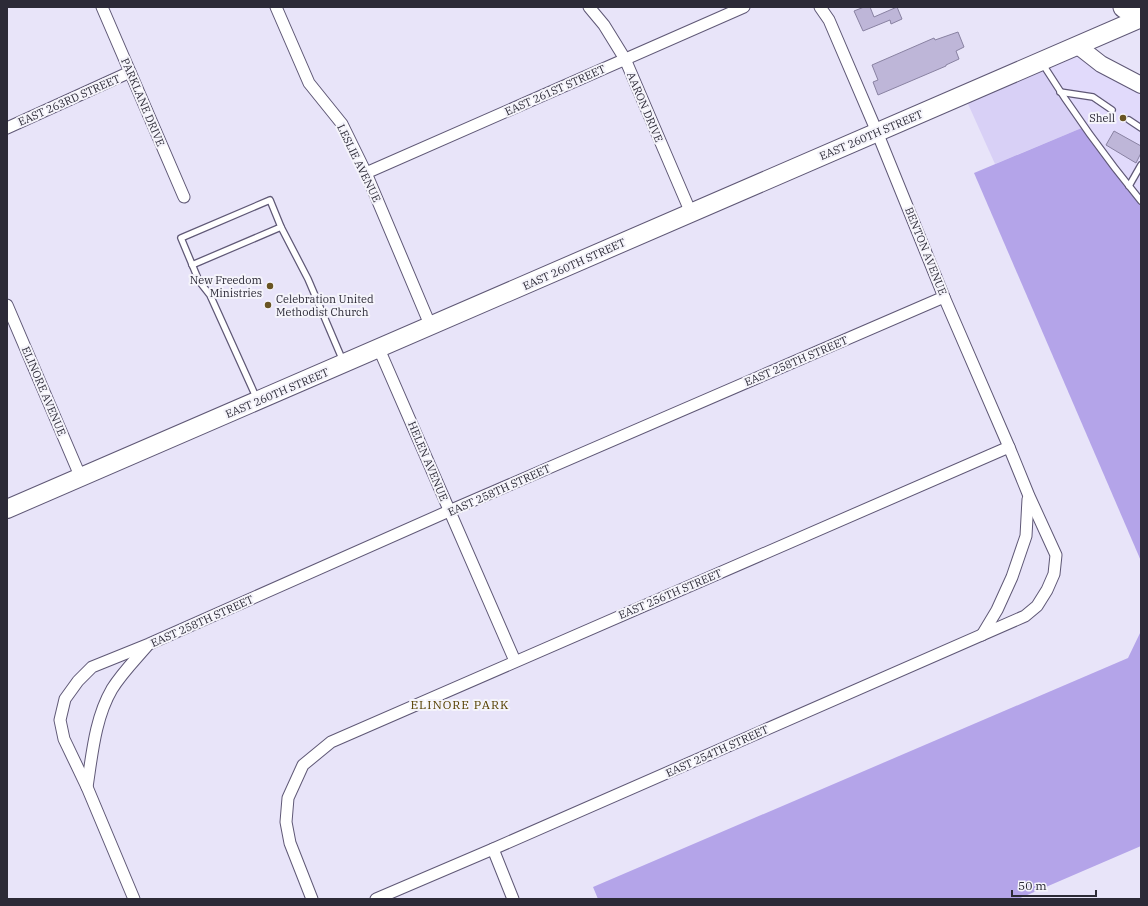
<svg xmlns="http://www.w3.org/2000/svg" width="1148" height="906" font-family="'IBM Plex Serif',serif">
	<rect width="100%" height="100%" fill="#e8e4f9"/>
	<polygon fill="#e1dafb" points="1068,50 1141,85 1141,201 1041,62"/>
	<polygon fill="#d8d0f6" points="1041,62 1084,127 995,164 964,95"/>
	<g fill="#b4a4e9">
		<polygon points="1084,127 1141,201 1141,561 974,173"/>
		<polygon points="1141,631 1141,846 1018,899 598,899 593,887 1128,658"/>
	</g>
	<g fill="#beb6d8" stroke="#8982a2">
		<polygon points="864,7 870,7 874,17 897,7 902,19 891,24 890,20 863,31 854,11"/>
		<polygon points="958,32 964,47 956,51 959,59 946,65 946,66 878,95 873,82 878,80 872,65 934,38 935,40"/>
		<polygon points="1114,131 1141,146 1141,153 1136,163 1106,145"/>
	</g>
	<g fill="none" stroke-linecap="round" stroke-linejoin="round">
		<g stroke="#5f5876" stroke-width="8">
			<g id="lane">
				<path d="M1042 63C1072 111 1105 157 1141 201"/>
				<polyline points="1060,92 1093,97 1112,110"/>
				<polyline points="1129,120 1141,128"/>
				<polyline points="1129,186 1141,165"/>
				<polyline points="192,265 281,227"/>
				<polyline points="257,399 210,295 199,281 181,238 270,200 281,227 308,279 343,361"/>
			</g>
		</g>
		<g stroke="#5f5876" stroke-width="13">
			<g id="street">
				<polyline points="102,7 184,197"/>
				<polyline points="276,7 309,83 342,124 366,173 431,327"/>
				<polyline points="589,7 604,25 625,59 691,213"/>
				<polyline points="7,128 130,72"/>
				<polyline points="366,173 744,7"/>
				<polyline points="7,305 81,478"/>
				<polyline points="379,349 515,661"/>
				<polyline points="982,635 997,610 1012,577 1026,536 1028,499"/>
				<path d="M87 787C92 755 95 718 112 689 122 673 135 660 147 646"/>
				<polyline points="493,849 513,899"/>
				<polyline points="134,899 87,787 64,739 60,720 65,699 78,681 92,667 149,644 449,511 944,297"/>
				<polyline points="312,899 290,843 286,822 288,798 303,765 331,742 1009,447"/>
				<polyline points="376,899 493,849 1025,616 1037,606 1047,590 1054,574 1056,555 1029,496 1009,447 944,297 877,132 829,20 820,7"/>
			</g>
		</g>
		<g stroke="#5f5876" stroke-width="18">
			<polyline id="secondary" points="1078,46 1101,64 1141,85"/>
		</g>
		<g stroke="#5f5876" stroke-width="20">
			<polyline id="primary" points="7,509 1141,18"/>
		</g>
		<g stroke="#5f5876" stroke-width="23">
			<polyline id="highway" points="1124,7 1141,17"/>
		</g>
		<use href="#lane" stroke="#fff" stroke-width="5.5"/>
		<use href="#street" stroke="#fff" stroke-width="11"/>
		<use href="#secondary" stroke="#fff" stroke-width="16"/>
		<use href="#primary" stroke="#fff" stroke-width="18"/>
		<use href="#highway" stroke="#fff" stroke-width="21"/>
	</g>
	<g fill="#695423" stroke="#f5f4fb" stroke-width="1.5">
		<circle cx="1123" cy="118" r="4"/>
		<circle cx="270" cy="286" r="4"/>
		<circle cx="268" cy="305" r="4"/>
	</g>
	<g text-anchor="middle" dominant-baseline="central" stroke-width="4" stroke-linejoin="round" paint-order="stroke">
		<g font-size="11" fill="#2c2a37" stroke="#f5f4fb">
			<text transform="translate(555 90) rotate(-24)">EAST 261ST STREET</text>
			<text transform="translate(69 100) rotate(-24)">EAST 263RD STREET</text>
			<text transform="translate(143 102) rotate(67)">PARKLANE DRIVE</text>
			<text transform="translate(645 107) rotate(67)">AARON DRIVE</text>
			<text transform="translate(871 135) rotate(-23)">EAST 260TH STREET</text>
			<text transform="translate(359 163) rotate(64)">LESLIE AVENUE</text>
			<text transform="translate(926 251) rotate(68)">BENTON AVENUE</text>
			<text transform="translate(574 264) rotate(-24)">EAST 260TH STREET</text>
			<text transform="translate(796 361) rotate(-23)">EAST 258TH STREET</text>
			<text transform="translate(44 391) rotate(67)">ELINORE AVENUE</text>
			<text transform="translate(277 393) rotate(-23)">EAST 260TH STREET</text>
			<text transform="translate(428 461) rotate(67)">HELEN AVENUE</text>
			<text transform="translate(499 490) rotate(-24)">EAST 258TH STREET</text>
			<text transform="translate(670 594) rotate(-23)">EAST 256TH STREET</text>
			<text transform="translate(202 621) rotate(-24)">EAST 258TH STREET</text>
			<text transform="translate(717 751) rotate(-24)">EAST 254TH STREET</text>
		</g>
		<g font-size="11" fill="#2c2a37" stroke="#f5f4fb" text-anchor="end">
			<text x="1115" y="118">Shell</text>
			<text x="262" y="280">New Freedom<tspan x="262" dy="13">Ministries</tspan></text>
			<text x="276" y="299" text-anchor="start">Celebration United<tspan x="276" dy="13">Methodist Church</tspan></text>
		</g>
		<g font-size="12" letter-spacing="1" fill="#574000" stroke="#f5f4fb">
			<text x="460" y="704">ELINORE PARK</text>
		</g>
	</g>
	<rect width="1148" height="906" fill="none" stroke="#2c2a37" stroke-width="16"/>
	<path d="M1012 890v6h84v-6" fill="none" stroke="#2c2a37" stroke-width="2"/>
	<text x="1018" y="890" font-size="12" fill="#2c2a37" stroke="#f5f4fb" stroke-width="3" paint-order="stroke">50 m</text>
</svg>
